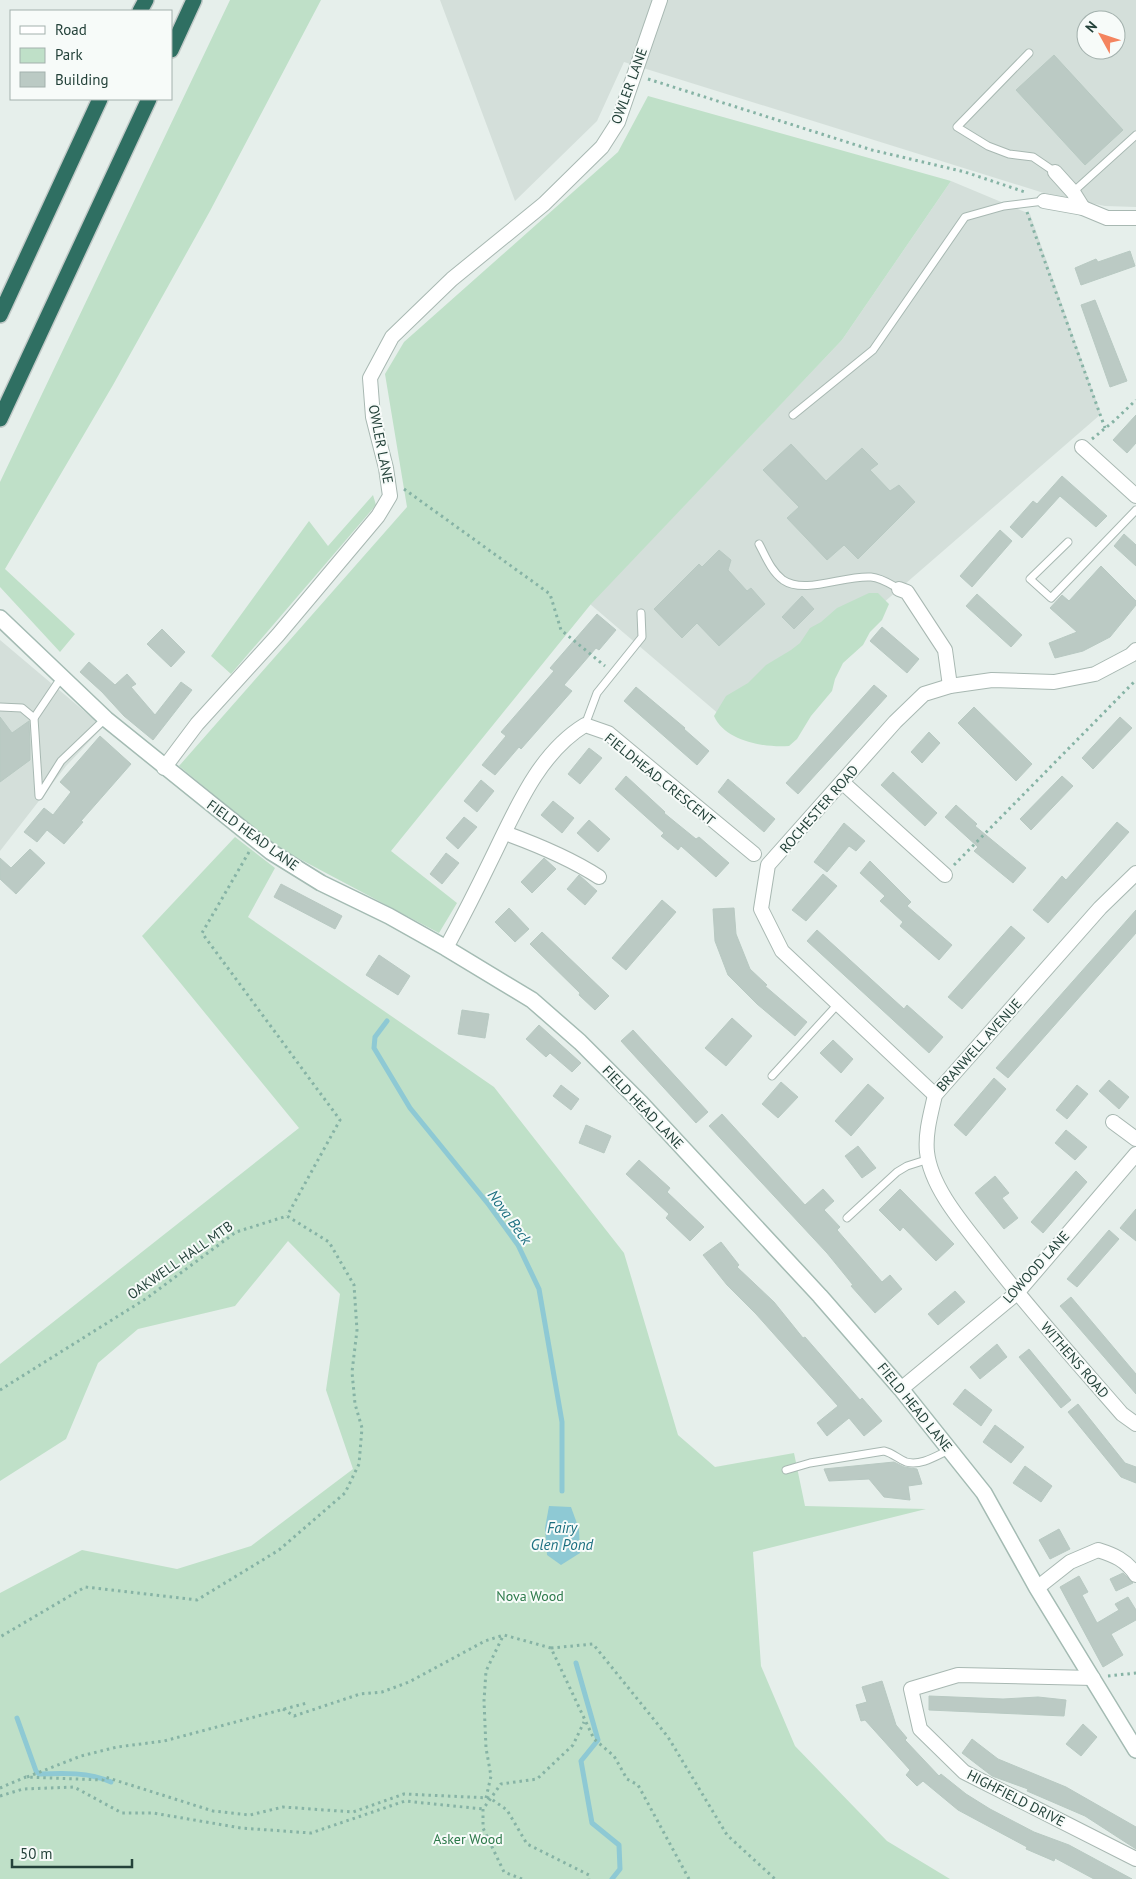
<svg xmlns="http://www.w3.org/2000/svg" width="1136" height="1879" font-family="'PT Sans',sans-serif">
	<rect width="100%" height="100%" fill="#e6efeb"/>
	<g fill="#d4dfda" fill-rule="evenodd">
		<path d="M440 0H1136V207L1105 206 1047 194 624 62 597 121 515 201ZM1086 20H1116V50H1086Z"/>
		<polygon points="951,181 1030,214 1101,414 875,610 734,727 590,604 842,340"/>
		<polygon points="0,640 103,727 66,766 0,851"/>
	</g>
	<g fill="#bfe0c8">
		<polygon points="230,0 321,0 210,211 113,385 5,569 75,634 60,652 0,587 0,482"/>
		<polygon points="648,96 951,181 842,340 591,604 391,851 457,903 439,933 279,848 179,766 407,507 385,374 404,342 618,152"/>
		<polygon points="373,495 376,505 231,674 211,656 309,521 328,546"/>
		<path d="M869 593H878L889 604 882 620 870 632 863 645 843 663 835 679 832 691 811 716 797 739 789 746C764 748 725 741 714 716L726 696 748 683 766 665 791 650 800 643 810 628 821 622 837 608Z"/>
		<polygon points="235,837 275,868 248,917 494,1087 624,1253 678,1435 715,1467 794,1453 805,1506 926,1509 753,1552 761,1666 795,1746 887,1841 950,1879 0,1879 0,1593 82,1550 177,1569 251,1546 353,1469 326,1390 340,1294 288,1241 235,1306 138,1329 98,1363 66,1439 0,1481 0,1364 299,1128 142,936"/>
	</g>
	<polygon fill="#8ec9d4" points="549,1506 571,1507 579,1529 580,1553 561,1565 547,1555 545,1528"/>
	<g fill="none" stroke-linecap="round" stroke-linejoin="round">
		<g stroke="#8ec9d4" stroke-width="5">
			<polyline points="387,1021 375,1037 374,1048 410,1108 489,1205 518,1245 539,1289 562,1422 562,1491"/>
			<polyline points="576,1663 598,1740 581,1761 592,1823 619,1845 620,1869 612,1879"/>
			<path d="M17 1718 36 1771 39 1774C63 1773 89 1772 111 1782"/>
		</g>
	</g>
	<g fill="#bbcac4" stroke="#b8c9c2">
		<polygon points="1054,55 1123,130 1085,165 1016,90"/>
		<polygon points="1130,251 1135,266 1081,285 1075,268 1096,259 1098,262"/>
		<polygon points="1095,300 1127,381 1110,387 1081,305"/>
		<polygon points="1136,415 1136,443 1127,453 1113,440"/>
		<polygon points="791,444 826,481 862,448 878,464 870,470 890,491 899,485 915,502 858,559 844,545 827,560 787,518 799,507 763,470"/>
		<polygon points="1062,476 1107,516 1096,527 1060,496 1022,538 1010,527 1033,501 1037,504"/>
		<polygon points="1000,530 1012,541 972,587 960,576"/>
		<polygon points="1124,534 1136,545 1136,566 1114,546"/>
		<polygon points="719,550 731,560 728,570 747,591 751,588 765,604 719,646 697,623 682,638 654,609 699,564 702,567"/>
		<polygon points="1101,566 1136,601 1136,605 1110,637 1083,651 1055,658 1049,643 1077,632 1050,608 1062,595 1069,601"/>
		<polygon points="977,594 1022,635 1011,647 966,606"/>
		<polygon points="802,596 814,609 794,629 782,617"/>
		<polygon points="597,614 616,630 599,650 596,648 564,685 572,691 521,749 519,747 495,775 482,765 506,736 501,732 554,671 550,668"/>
		<polygon points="882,627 919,659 907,673 870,641"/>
		<polygon points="162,629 185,652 171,667 147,644"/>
		<polygon points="89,662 115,685 127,674 136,684 131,687 155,715 181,682 192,690 153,740 124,716 102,692 80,672"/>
		<polygon points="874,685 887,696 798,794 786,783"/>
		<polygon points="636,687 685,728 684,729 709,751 697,765 624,701"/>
		<polygon points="974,707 1032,764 1016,781 958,723"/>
		<polygon points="0,717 12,733 29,721 30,746 30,760 0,782"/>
		<polygon points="1120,717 1132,728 1093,769 1082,758"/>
		<polygon points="929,732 940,743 922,763 911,752"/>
		<polygon points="100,736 131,764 81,821 83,822 64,844 47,830 37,842 24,832 44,808 53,815 71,792 60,782"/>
		<polygon points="589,748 602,758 580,784 568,774"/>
		<polygon points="893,772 937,813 925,826 881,785"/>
		<polygon points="626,776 665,812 664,813 696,839 699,837 729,863 716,877 681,846 678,850 661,836 664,833 615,789"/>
		<polygon points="1062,776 1073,786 1031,830 1020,819"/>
		<polygon points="728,779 775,819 764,832 718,792"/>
		<polygon points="481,780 494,791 477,812 464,801"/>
		<polygon points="553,801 574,818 562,833 541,815"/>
		<polygon points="956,805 977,824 975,826 1026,868 1013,883 974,851 978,847 945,817"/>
		<polygon points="464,817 477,827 458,849 446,838"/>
		<polygon points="589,820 610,839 598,852 577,833"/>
		<polygon points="1117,822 1129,832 1048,923 1033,910 1062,876 1066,880"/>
		<polygon points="844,823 865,841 856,851 849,846 827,872 814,862"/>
		<polygon points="30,849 45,863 16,894 0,879 0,858 11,868"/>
		<polygon points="446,853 459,863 442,884 430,874"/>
		<polygon points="544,858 556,869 532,893 521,882"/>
		<polygon points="870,861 911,902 907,906 952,945 939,960 900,926 903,922 880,901 885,896 860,873"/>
		<polygon points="823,874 837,886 806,921 792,910"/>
		<polygon points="579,875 597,891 585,905 567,889"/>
		<polygon points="281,884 342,916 335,929 274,897"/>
		<polygon points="662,900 676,912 626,970 612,958"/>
		<polygon points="509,908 529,929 515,942 495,922"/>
		<polygon points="734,908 736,934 750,969 767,985 765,986 807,1022 795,1036 757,1004 728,975 715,941 713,909"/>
		<polygon points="1136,910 1136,933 1008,1078 996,1068"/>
		<polygon points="1011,926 1025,938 962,1009 948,997"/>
		<polygon points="817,930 904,1009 907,1005 943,1037 929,1053 807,941"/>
		<polygon points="542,932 609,996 595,1010 579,995 580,993 530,944"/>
		<polygon points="379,955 410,976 398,995 366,975"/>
		<polygon points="462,1010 489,1014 485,1038 458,1034"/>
		<polygon points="732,1018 752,1036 726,1066 705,1048"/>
		<polygon points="539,1025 581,1063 572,1072 550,1053 546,1057 526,1039"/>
		<polygon points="633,1030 708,1112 696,1123 621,1041"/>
		<polygon points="833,1040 853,1059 841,1073 820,1053"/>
		<polygon points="994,1078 1006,1089 966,1136 954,1125"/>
		<polygon points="1109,1080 1129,1097 1119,1109 1099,1091"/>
		<polygon points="781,1082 798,1097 778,1118 762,1104"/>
		<polygon points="868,1084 884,1098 851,1136 835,1121"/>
		<polygon points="561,1085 579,1099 571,1110 553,1096"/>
		<polygon points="1077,1085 1088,1094 1067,1119 1056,1110"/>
		<polygon points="722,1114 805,1205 823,1189 834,1201 824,1210 840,1227 837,1230 882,1282 890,1275 902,1289 875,1313 851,1286 853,1285 827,1253 709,1126"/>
		<polygon points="586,1125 611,1136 604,1153 579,1143"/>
		<polygon points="1066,1130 1087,1147 1075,1160 1055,1143"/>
		<polygon points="858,1146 876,1168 862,1178 845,1156"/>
		<polygon points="639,1160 670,1188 667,1192 704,1227 690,1241 666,1218 669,1214 626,1174"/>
		<polygon points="1076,1171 1087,1182 1043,1233 1031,1222"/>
		<polygon points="995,1176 1009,1193 1002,1198 1018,1218 1004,1229 975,1193"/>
		<polygon points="900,1189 954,1244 936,1261 903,1227 900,1231 879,1210"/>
		<polygon points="1136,1209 1136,1241 1120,1228"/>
		<polygon points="1109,1230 1119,1239 1077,1287 1067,1279"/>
		<polygon points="721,1242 739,1265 737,1267 774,1302 803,1338 805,1337 860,1400 862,1398 882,1421 864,1436 849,1418 827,1436 817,1423 838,1406 756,1314 727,1285 703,1255"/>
		<polygon points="955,1291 965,1302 938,1325 928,1314"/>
		<polygon points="1071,1297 1136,1374 1136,1394 1060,1306"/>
		<polygon points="997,1344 1007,1357 980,1379 970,1367"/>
		<polygon points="1029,1349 1071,1400 1061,1408 1019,1357"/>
		<polygon points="965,1389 992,1410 981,1426 953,1404"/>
		<polygon points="1078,1404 1125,1463 1136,1467 1136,1483 1121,1477 1068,1412"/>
		<polygon points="995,1425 1024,1447 1011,1463 983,1442"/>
		<polygon points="894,1462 904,1467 917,1469 922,1484 908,1486 910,1500 884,1497 869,1479 829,1481 824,1469"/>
		<polygon points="1025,1466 1052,1486 1041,1502 1013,1483"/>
		<polygon points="1059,1529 1070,1549 1050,1559 1039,1540"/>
		<polygon points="1123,1573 1133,1583 1116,1591 1110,1579"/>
		<polygon points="1079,1576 1088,1592 1082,1595 1097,1623 1119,1610 1115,1604 1128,1597 1136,1610 1136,1620 1111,1634 1123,1655 1103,1667 1060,1587"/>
		<polygon points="882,1681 896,1725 907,1738 905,1740 939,1776 941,1774 966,1794 990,1809 1034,1832 1069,1845 1132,1879 1094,1879 1055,1858 1054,1861 1026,1849 1027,1847 958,1810 923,1781 917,1786 906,1775 910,1770 865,1720 861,1721 856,1705 867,1702 862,1687"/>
		<polygon points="929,1696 1003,1699 1038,1697 1066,1700 1064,1716 929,1710"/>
		<polygon points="1083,1724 1097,1737 1081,1756 1066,1744"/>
		<polygon points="972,1739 998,1759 1066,1787 1136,1827 1136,1849 1085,1816 1027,1791 1028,1789 992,1776 962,1753"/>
	</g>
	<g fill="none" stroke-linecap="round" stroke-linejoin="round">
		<g stroke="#a8b8b2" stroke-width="9">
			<g id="lane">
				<polyline points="1029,53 957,127 988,146 1009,154 1033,157 1055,172"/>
				<polyline points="1073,192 1136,135"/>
				<polyline points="793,415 873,350 965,217 1004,206 1044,201"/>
				<polyline points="1068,542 1030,579 1051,598 1136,510"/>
				<path d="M759 544C766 557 771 571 783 580 805 595 844 575 871 577 882 578 890 584 899 589"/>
				<polyline points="61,678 34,718 39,796 61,761 105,719"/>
				<polyline points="0,707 22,708 34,718"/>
				<polyline points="585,725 597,693 642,637 641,613"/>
				<polyline points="772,1076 838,1004"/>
				<polyline points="847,1218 897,1172 907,1166 929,1159"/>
				<path d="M786 1470 810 1463 884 1451C893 1453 898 1459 906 1462 921 1466 936 1456 949 1450"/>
			</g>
		</g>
		<g stroke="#a8b8b2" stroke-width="16">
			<g id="street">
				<polyline points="1055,172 1073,192 1083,208"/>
				<polyline points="1044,201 1083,208 1107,218 1136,218"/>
				<polyline points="1082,447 1136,496"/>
				<polyline points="899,589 907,592 945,650 950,686"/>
				<polyline points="164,768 197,724 278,635 378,516 390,496 386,468 373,417 370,378 392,337 452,279 544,204 602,147 618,122 660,0"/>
				<polyline points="842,782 945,875"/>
				<path d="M505 833C538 845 570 858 599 877"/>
				<path d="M1136 873 1100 908 935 1095C931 1113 925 1133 927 1152 931 1188 964 1225 985 1252 1028 1308 1076 1361 1122 1414L1136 1424"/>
				<path d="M446 948C461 920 476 891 490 862 514 814 537 754 585 725L608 733 754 854"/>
				<polyline points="935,1095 782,951 761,909 768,865 895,722 924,694 950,686 992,680 1054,682 1095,674 1131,655 1136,650"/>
				<polyline points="1113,1122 1136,1139"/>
				<polyline points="901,1389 1017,1293 1136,1154"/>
				<path d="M1037 1588 1070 1562 1098 1550C1114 1555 1126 1560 1136 1575"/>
				<polyline points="1093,1678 958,1675 911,1689 920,1729 964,1772 1136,1859"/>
			</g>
		</g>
		<g stroke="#a4bbb3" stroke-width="18">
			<polyline id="secondary" points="0,618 106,719 271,852 321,883 389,916 446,948 532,1000 580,1042 641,1103 820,1296 901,1389 984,1493 1037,1588 1136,1750"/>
		</g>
		<g stroke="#c2cac8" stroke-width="18">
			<g id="highway">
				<polyline points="140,11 146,0"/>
				<polyline points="171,50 194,0"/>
				<polyline points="0,315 100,99"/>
				<polyline points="0,419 149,99"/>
			</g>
		</g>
		<g stroke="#86b3a5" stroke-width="3" stroke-dasharray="2.5 4" stroke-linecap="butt">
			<polyline points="648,79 872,150 965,172 1025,192"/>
			<polyline points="1027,212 1105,428"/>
			<polyline points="1092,439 1114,421 1136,400"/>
			<polyline points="404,489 550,594 561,630 605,666"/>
			<polyline points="249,852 202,933 340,1120 287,1216"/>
			<polyline points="954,865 1136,680"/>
			<polyline points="0,1390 147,1298 236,1232 287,1216 329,1242 354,1285 357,1330 352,1372 355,1404 362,1428 359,1464 345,1493 279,1550 197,1600 85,1587 0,1637"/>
			<polyline points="551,1648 593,1644 668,1737 727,1835 775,1879"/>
			<polyline points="1108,1676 1136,1673"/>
			<polyline points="283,1709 294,1716 360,1694 382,1692 409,1682 485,1641 504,1635 551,1648 594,1739 614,1756 627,1779 638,1785 689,1879"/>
			<polyline points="27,1777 81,1756 117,1747 164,1741 307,1703"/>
			<polyline points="0,1788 26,1777 103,1780 105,1777 213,1811 250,1815 283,1807 353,1812 404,1794 490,1798 507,1810 527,1844 589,1875 589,1879"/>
			<polyline points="0,1796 23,1789 74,1787 122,1813 153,1813 241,1828 311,1833 405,1801 483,1809"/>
			<polyline points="486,1798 491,1776 486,1748 484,1701 486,1671 503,1636"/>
			<polyline points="522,1879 504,1872 483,1828 483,1809 501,1784 537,1779 573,1745 584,1722"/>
		</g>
		<use href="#lane" stroke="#fff" stroke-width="7"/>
		<use href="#street" stroke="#fff" stroke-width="14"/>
		<use href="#secondary" stroke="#fff" stroke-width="15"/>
		<use href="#highway" stroke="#2f6f62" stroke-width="15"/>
	</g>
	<g text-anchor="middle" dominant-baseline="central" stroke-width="4" stroke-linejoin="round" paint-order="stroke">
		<g font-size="14" fill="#24423a" stroke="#f7fbf9">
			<text transform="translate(629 86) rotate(-70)">OWLER LANE</text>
			<text transform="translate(381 444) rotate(79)">OWLER LANE</text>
			<text transform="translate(660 779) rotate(39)">FIELDHEAD CRESCENT</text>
			<text transform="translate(819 809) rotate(-49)">ROCHESTER ROAD</text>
			<text transform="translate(253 835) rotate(36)">FIELD HEAD LANE</text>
			<text transform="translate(979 1045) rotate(-48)">BRANWELL AVENUE</text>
			<text transform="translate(643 1107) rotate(46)">FIELD HEAD LANE</text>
			<text transform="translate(180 1260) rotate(-35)">OAKWELL HALL MTB</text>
			<text transform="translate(1036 1267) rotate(-48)">LOWOOD LANE</text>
			<text transform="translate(1075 1360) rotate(49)">WITHENS ROAD</text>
			<text transform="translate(915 1407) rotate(51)">FIELD HEAD LANE</text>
			<text transform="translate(1016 1798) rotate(27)">HIGHFIELD DRIVE</text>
		</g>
		<g font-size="14" fill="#2d7a4b" stroke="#f7fbf9">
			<text x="530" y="1596">Nova Wood</text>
			<text x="468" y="1839">Asker Wood</text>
		</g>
		<g font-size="15" font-style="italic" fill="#1c6f80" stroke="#f7fbf9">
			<text transform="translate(510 1217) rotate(54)">Nova Beck</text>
			<text x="562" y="1527">Fairy<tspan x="562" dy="17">Glen Pond</tspan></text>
		</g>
	</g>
	<rect x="10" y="10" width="162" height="90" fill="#f7fbf9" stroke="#a3b1ad"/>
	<rect x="20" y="26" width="25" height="8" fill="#ffffff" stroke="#a3b1ad"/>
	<text x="55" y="35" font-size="15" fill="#24423a">Road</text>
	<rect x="20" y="48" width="25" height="15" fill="#bfe0c8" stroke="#a3b1ad"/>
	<text x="55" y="60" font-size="15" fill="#24423a">Park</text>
	<rect x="20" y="72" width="25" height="15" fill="#bbcac4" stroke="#a3b1ad"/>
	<text x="55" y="85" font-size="15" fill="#24423a">Building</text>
	<g transform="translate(1101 35) rotate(310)"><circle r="24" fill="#f7fbf9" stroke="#a3b1ad"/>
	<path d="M0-4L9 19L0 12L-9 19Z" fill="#f4845f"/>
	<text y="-8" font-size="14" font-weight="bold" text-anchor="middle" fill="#24423a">N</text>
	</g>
	<path d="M12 1859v8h120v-8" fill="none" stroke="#24423a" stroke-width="2.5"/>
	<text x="20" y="1859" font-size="15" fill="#24423a" stroke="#f7fbf9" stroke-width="4" paint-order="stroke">50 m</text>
</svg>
